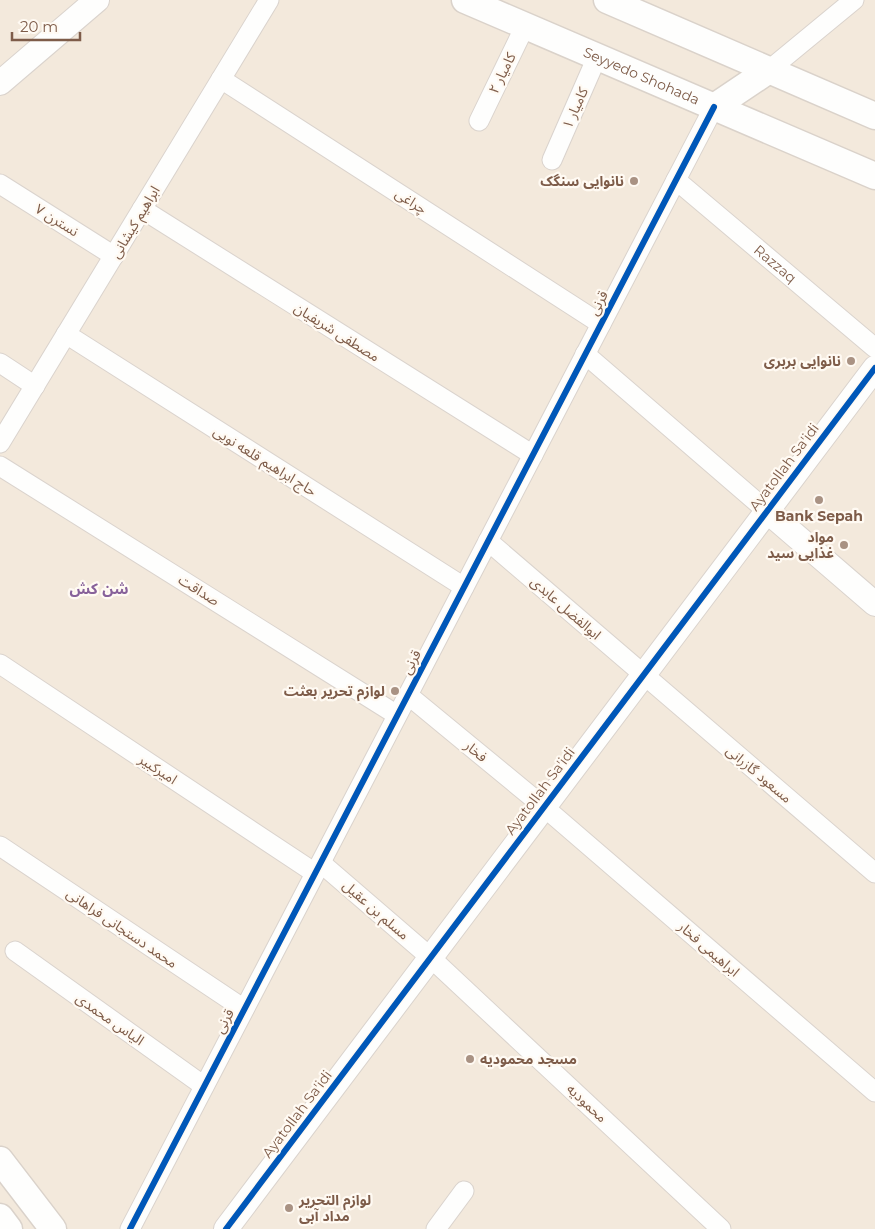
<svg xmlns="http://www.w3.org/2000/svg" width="875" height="1229" font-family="Montserrat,'Noto Sans Arabic',sans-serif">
	<rect width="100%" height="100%" fill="#faf6ef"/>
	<rect fill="#f3e9dc" x="0" y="0" width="875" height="1229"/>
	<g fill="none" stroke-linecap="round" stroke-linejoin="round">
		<g stroke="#dad3cd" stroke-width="21">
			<g id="minor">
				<polyline points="769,70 854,0"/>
				<polyline points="221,79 601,324"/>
				<polyline points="479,121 525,26"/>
				<polyline points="552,160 597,57"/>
				<path id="s1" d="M676 180 875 348"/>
				<polyline points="0,184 114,256"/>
				<polyline points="142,209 533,455"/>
				<polyline points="66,334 464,587"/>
				<polyline points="585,354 767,511"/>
				<polyline points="0,363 35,386"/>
				<polyline points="0,443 269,0"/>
				<polyline points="0,466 397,715"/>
				<polyline points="488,541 875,873"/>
				<polyline points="0,664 315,873"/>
				<polyline points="408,695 544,807 875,1092"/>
				<polyline points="0,846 244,1009"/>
				<polyline points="321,863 430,957 721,1229"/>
				<polyline points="15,951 204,1086"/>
				<polyline points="130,1229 714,107"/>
				<polyline points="436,1229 464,1191"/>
			</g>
		</g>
		<g stroke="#dad3cd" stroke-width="26">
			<g id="tertiary">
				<polyline points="0,83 97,0"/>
				<polyline points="767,511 875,604"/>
				<polyline points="226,1229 875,368"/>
			</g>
		</g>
		<g stroke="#dad2ca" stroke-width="29">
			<g id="secondary">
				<path id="s2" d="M465 0 875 176"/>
				<polyline points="607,0 875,116"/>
				<polyline points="714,107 769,70"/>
				<polyline points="0,1160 53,1229"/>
				<polyline points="0,1217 9,1229"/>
			</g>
		</g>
		<use href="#minor" stroke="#fefefd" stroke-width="19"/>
		<use href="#tertiary" stroke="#fefefd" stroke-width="24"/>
		<use href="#secondary" stroke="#fefefd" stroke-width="26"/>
		<g stroke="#fffaf3" stroke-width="9">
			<g id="cycleway">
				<polyline points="130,1229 714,107"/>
				<polyline points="226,1229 875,368"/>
			</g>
		</g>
		<use href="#cycleway" stroke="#0057b8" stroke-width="6"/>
	</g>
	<g fill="#a99283" stroke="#fffaf3" stroke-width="2">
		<circle cx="634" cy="181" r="5"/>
		<circle cx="851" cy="361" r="5"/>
		<circle cx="819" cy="500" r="5"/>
		<circle cx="844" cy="545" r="5"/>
		<circle cx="395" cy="691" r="5"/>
		<circle cx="470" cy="1059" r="5"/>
		<circle cx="289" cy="1208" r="5"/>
	</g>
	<g text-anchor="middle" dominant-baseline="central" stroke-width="4.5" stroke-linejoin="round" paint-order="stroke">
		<g font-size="14" fill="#7e5c49" stroke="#fffaf3">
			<text transform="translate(502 73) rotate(-64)">کامیار ۲</text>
			<text stroke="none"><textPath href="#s2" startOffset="192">Seyyedo Shohada</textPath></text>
			<text transform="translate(575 108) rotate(-66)">کامیار ۱</text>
			<text transform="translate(411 201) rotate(33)">چراغی</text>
			<text transform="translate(57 220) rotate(32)">نسترن ۷</text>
			<text transform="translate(135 222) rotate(-59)">ابراهیم کیشانی</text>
			<text stroke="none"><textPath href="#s1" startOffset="130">Razzaq</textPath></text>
			<text transform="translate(598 303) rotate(-63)">قرنی</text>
			<text transform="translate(337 332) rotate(32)">مصطفی شریفیان</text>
			<text transform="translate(265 461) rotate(32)">حاج ابراهیم قلعه نویی</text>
			<text transform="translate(784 467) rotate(-53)">Ayatollah Sa'idi</text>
			<text transform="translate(199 590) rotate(32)">صداقت</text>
			<text transform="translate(566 608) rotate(41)">ابوالفضل عابدی</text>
			<text transform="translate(411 662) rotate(-62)">قرنی</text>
			<text transform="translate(476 751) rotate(39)">فخار</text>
			<text transform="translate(158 769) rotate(33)">امیرکبیر</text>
			<text transform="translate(759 774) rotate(40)">مسعود گازرانی</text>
			<text transform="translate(540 791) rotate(-53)">Ayatollah Sa'idi</text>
			<text transform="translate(376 910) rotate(41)">مسلم بن عقیل</text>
			<text transform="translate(122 928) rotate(34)">محمد دستجانی فراهانی</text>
			<text transform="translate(709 949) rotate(41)">ابراهیمی فخار</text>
			<text transform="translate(110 1019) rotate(35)">الیاس محمدی</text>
			<text transform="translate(224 1021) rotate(-62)">قرنی</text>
			<text transform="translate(587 1103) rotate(43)">محمودیه</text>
			<text transform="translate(297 1114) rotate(-53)">Ayatollah Sa'idi</text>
		</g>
		<g font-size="14" font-weight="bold" fill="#7e5c49" stroke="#fffaf3" text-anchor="end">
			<text x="624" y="181">نانوایی سنگک</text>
			<text x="841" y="361">نانوایی بربری</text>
			<text x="819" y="516" text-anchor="middle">Bank Sepah</text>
			<text x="834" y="537">مواد<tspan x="834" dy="16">غذایی سید</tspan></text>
			<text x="385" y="691">لوازم تحریر بعثت</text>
			<text x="480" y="1059" text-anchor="start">مسجد محمودیه</text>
			<text x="299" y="1200" text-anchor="start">لوازم التحریر<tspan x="299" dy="16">مداد آبی</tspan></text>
		</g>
		<g font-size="15" font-weight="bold" fill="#87619a" stroke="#fffaf3">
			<text x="99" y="588">شن کش</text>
		</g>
	</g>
	<path d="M12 32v8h68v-8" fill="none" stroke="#7e5c49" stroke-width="2.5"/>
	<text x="20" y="32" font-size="15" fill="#7e5c49" stroke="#fffaf3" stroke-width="4" paint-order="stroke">20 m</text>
</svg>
